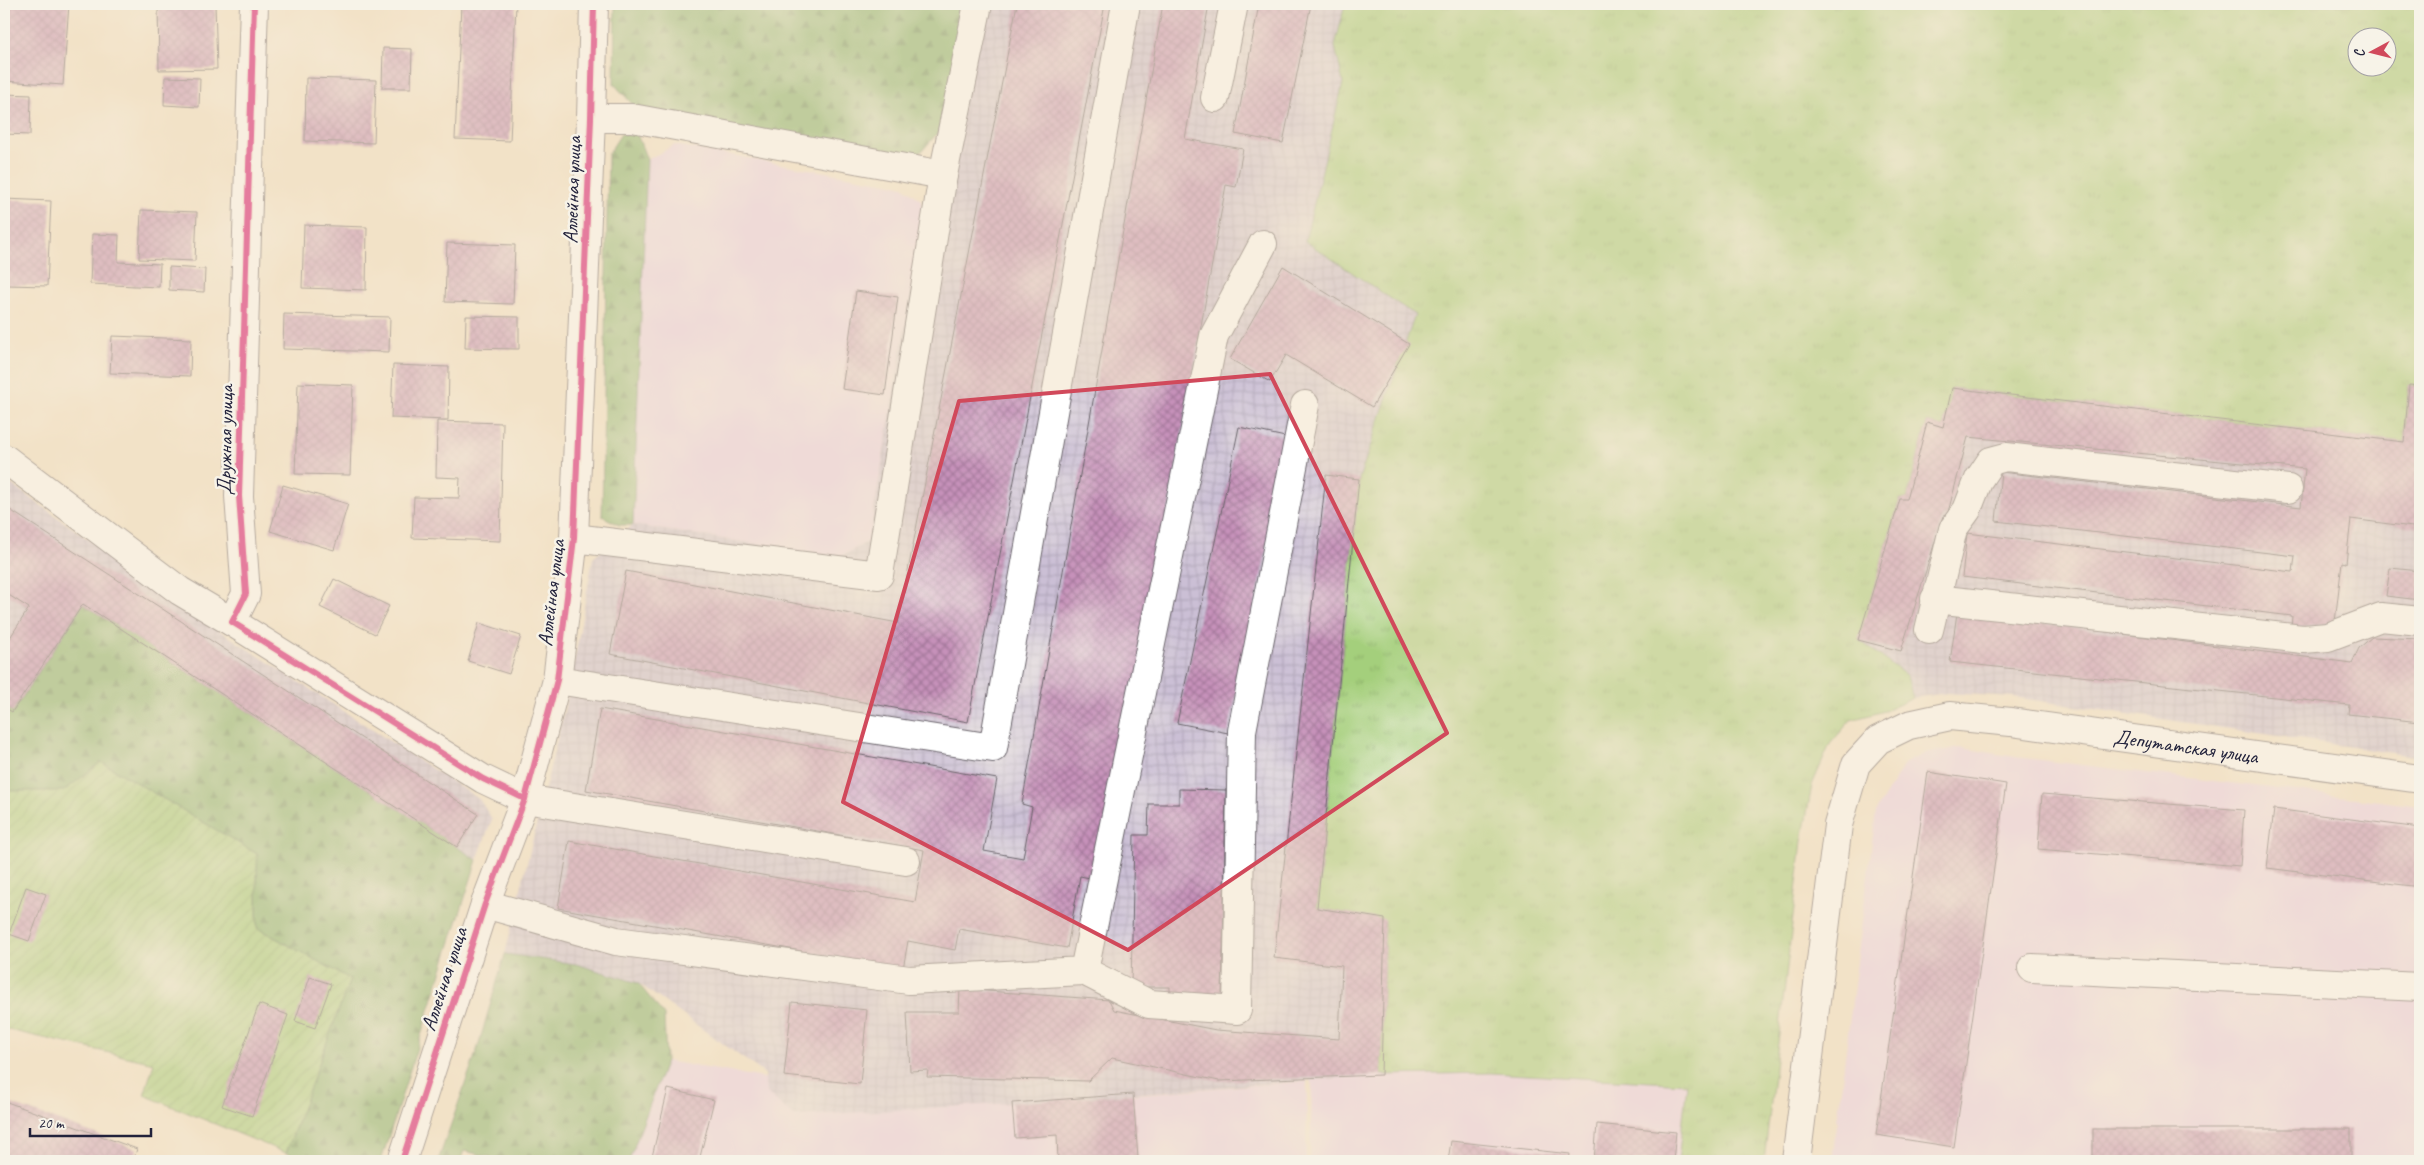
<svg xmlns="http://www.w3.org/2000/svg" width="2424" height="1165" font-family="Caveat,sans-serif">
	<defs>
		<pattern id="industrial-grid" width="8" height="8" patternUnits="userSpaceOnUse" patternTransform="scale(1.25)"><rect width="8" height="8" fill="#cbbfd5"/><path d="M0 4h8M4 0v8" fill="none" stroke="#aea4b8"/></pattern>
		<pattern id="grass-tufts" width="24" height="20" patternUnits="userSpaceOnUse" patternTransform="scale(1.25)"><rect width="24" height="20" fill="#a4cf7b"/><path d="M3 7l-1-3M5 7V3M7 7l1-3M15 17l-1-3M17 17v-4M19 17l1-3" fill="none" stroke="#8db16b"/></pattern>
		<pattern id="forest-firs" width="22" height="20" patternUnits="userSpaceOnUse" patternTransform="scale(1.25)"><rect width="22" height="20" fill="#83b26b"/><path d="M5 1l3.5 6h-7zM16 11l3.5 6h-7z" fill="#6b9059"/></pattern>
		<pattern id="garden-furrows" width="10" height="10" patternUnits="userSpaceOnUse" patternTransform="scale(1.25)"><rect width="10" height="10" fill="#a4cf7b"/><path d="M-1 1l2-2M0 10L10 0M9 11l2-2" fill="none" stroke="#8db16b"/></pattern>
		<pattern id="building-cross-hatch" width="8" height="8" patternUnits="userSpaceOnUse" patternTransform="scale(1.25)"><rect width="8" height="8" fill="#c691ba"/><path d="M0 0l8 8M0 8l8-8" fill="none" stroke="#a07698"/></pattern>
	</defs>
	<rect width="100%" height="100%" fill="#f7f3e8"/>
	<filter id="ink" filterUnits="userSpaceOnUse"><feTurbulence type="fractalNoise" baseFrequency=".02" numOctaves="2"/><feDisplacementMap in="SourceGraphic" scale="10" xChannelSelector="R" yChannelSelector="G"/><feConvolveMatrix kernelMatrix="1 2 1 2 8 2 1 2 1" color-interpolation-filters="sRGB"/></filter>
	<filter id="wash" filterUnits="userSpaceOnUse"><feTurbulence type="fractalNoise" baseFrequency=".0096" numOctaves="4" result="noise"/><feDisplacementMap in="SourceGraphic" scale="20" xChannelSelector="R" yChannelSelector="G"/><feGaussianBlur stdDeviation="1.12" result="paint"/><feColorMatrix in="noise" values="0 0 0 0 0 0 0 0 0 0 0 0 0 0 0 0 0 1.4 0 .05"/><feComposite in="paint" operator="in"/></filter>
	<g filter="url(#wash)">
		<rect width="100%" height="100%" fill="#f2e2c7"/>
		<g fill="#ebd1eb">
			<polygon points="675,145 903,186 921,200 924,215 869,541 840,557 633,525 647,160"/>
			<polygon points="1962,748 2015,757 2420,806 2420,1161 1832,1161 1876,811 1905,763 1928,752"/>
			<polygon points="666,1061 770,1079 1126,1095 1307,1081 1306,1161 629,1161"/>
			<polygon points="1491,1073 1687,1084 1678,1161 1310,1161 1312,1080 1381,1075"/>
		</g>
		<g fill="url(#industrial-grid)">
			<polygon points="967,4 1345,4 1335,46 1343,83 1305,241 1415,315 1359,479 1318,908 1385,919 1381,1075 1012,1103 794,1116 766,1092 765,1074 638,983 576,964 505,954 569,690 593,558 633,525 840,557 869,541 924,215"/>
			<polygon points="2409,385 2420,386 2420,757 2013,697 1947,693 1913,698 1907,676 1858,640 1900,499 1907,498 1927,422 1943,426 1952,388 2309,432 2404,442"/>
			<polygon points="4,479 179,604 479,799 492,819 477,860 83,604 12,712 4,707"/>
		</g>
		<path fill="url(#grass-tufts)" stroke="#63785b" fill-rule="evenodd" d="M1345 4H2420V386L2409 385 2404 442 1952 388 1943 427 1927 422 1907 499H1900L1859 640 1907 676 1913 698 1885 711 1851 720 1830 744 1812 785 1802 841 1764 1161H1678L1687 1084 1491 1073 1381 1075 1385 920 1317 908 1359 479 1415 315 1305 241 1343 83 1335 46ZM2356 38H2386V68H2356Z"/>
		<g fill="url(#forest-firs)" stroke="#526a53">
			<polygon points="615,4 967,4 941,129 922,151 901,161 636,108 614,84"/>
			<polygon points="621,134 637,134 647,160 633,525 619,525 602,516 608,154"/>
			<polygon points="83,604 477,860 381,1161 306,1161 286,1153 350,979 257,928 257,854 101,762 64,791 4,791 4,707 13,712"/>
			<polygon points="505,954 576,964 638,983 664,1015 666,1061 629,1161 507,1161 464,1151 460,1161 438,1161 477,1050"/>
		</g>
		<polygon fill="url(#garden-furrows)" stroke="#63785b" points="101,762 257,854 257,928 350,979 286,1153 144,1095 154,1063 4,1029 4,791 64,791"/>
		<g id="blocks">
			<g fill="url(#building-cross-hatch)">
				<polygon points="10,4 69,4 63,85 4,81"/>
				<polygon points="158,4 215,4 217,69 159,70"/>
				<polygon points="461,4 516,4 510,141 455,139"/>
				<polygon points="1017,4 1105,4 968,722 610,654 626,571 898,623"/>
				<polygon points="1163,4 1209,4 1185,139 1243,149 1236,187 1226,185 1115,811 1095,879 1080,876 1067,948 959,929 955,950 908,941 903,969 558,908 569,841 915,902 924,850 586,790 600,709 997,779 984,851 1023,858 1032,807 1022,804"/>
				<polygon points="1259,4 1311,4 1283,143 1235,134"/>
				<polygon points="383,48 412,49 411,88 382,88"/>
				<polygon points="165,77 200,78 199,107 164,105"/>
				<polygon points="306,78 376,80 374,143 305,141"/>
				<polygon points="4,94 31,95 30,135 4,134"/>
				<polygon points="4,199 51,201 47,286 7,285 5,315"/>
				<polygon points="141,210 197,212 195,261 139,259"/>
				<polygon points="304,225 367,227 366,290 302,288"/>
				<polygon points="92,234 119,235 118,262 160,264 159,287 90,284"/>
				<polygon points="447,243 515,245 513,304 445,302"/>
				<polygon points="1283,266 1409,344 1372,407 1286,355 1270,382 1230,359"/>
				<polygon points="169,267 205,269 204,292 169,290"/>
				<polygon points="856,291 898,297 885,395 842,389"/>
				<polygon points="284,314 390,317 389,352 283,349"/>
				<polygon points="466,316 519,317 519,349 465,348"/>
				<polygon points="112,336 191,339 190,376 110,373"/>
				<polygon points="393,365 449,367 448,420 391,418"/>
				<polygon points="298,383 353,385 350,475 295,474"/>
				<polygon points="2409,385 2420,386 2420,528 2351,519 2346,563 2342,562 2335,622 2291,629 2292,616 1962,577 1967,533 2293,572 2295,556 1996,521 2001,472 2301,507 2305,469 1968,437 1947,516 1943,516 1901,651 1858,640 1900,499 1907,499 1927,422 1943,427 1952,388 2404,442"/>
				<polygon points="437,421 503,423 500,541 412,538 414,497 459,498 460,478 436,477"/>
				<polygon points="1239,427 1290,438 1228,733 1177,723"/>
				<polygon points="1326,475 1359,479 1317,908 1385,919 1381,1075 1219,1081 1112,1058 1088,1081 927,1077 928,1070 910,1071 907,1012 959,1012 960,989 1109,1000 1114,1010 1216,1030 1339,1039 1342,966 1274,958"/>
				<polygon points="283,485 348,504 334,550 270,531"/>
				<polygon points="4,506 478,814 457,847 83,604 12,712 4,707 4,647 29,608 4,592"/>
				<polygon points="2390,568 2420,571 2420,600 2386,596"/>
				<polygon points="334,579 389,606 375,634 320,607"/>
				<polygon points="1957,613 2352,663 2359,648 2372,637 2420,639 2420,722 2348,714 2349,705 1950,662"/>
				<polygon points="479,623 521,636 509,674 468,661"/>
				<polygon points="1928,772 2006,784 1954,1147 1876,1135"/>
				<polygon points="1179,789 1226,790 1222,999 1170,998 1170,987 1131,987 1134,835 1148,835 1149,804 1179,804"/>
				<polygon points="2042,794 2244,810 2240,866 2038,849"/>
				<polygon points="2274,809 2420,828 2420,887 2267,868"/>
				<polygon points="26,887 46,894 29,941 9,934"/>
				<polygon points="310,977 331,984 315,1028 295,1021"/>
				<polygon points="792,1002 867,1010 860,1084 784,1076"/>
				<polygon points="259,1004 288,1015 252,1116 222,1106"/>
				<polygon points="668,1089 714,1100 699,1161 651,1161"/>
				<polygon points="1133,1094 1138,1158 1058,1161 1057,1135 1015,1138 1012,1103"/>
				<polygon points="4,1101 137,1149 133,1161 4,1161"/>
				<polygon points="1597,1124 1676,1132 1673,1161 1594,1161"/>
				<rect x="2093" y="1129" width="258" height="32"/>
				<polygon points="1451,1141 1570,1154 1569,1161 1448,1161"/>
			</g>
		</g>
	</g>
	<g filter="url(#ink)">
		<use href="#blocks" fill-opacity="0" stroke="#6b656c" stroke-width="1"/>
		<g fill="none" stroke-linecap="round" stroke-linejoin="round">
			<g stroke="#6b656c" stroke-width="30">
				<g id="minor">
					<polyline points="254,4 239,496 246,594 232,622 483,779 525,799 906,861"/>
					<polyline points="1215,98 1234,4"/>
					<polyline points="591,118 632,118 943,175 978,4"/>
					<polyline points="4,458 180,591 232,622"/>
					<polyline points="574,538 879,575 943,175"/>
					<polyline points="1935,599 2303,639 2328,637 2381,617 2420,621"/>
					<polyline points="1929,630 1953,529 1967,510 1979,479 1991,461 2006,457 2288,489"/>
					<polyline points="557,680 993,748 1126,4"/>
					<polyline points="485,904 616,941 909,980 1084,971 1214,336 1263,244"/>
					<polyline points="2032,968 2420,987"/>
					<polyline points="1084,971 1149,1004 1237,1010 1242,731 1305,405"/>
					<polyline points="402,1161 485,904 525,799 557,680 574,538 591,118 594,4"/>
				</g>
			</g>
			<g stroke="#6b656c" stroke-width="30">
				<g id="major">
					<path id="s1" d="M1796 1161 1838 825 1856 764 1878 740 1909 725 1950 716 2011 722 2420 779"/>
				</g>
			</g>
			<use href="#minor" stroke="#fff" stroke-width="28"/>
			<use href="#major" stroke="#fff" stroke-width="28"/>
			<g stroke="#f7f3e8" stroke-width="9">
				<g id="cycleway">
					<polyline points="254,4 239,496 246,594 232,622 483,779 525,799"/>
					<polyline points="402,1161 485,904 525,799 557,680 574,538 591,118 594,4"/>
				</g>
			</g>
			<use href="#cycleway" stroke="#d6006c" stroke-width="6"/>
		</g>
	</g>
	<path d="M0 0H2424V1165H0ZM1270 374 1447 733 1128 950 843 802 959 401Z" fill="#f2e2c7" fill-opacity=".55" fill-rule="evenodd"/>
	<path fill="none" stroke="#d1495b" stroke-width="4" stroke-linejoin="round" d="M1270 374 1447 733 1128 950 843 802 959 401Z"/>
	<g text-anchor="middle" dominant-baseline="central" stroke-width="5" stroke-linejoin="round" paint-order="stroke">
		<g font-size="21" fill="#22223b" stroke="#f7f3e8">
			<text transform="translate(572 190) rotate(-88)">Аллейная улица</text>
			<text transform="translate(225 440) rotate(-89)">Дружная улица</text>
			<text transform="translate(551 593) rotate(-83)">Аллейная улица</text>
			<text stroke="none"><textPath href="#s1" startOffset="749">Депутатская улица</textPath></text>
			<text transform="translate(444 979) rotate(-72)">Аллейная улица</text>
		</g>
	</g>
	<rect width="2424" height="1165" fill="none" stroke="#f7f3e8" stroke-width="20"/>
	<g transform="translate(2372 52) rotate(263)"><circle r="24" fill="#f7f3e8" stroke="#a29fa3"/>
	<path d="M0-4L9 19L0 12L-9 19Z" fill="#d1495b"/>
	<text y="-8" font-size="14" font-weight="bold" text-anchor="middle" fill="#22223b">С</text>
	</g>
	<path d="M30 1128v8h121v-8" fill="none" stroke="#22223b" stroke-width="2.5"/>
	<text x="38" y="1128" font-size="15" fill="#22223b" stroke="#f7f3e8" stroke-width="4" paint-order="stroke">20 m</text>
</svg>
